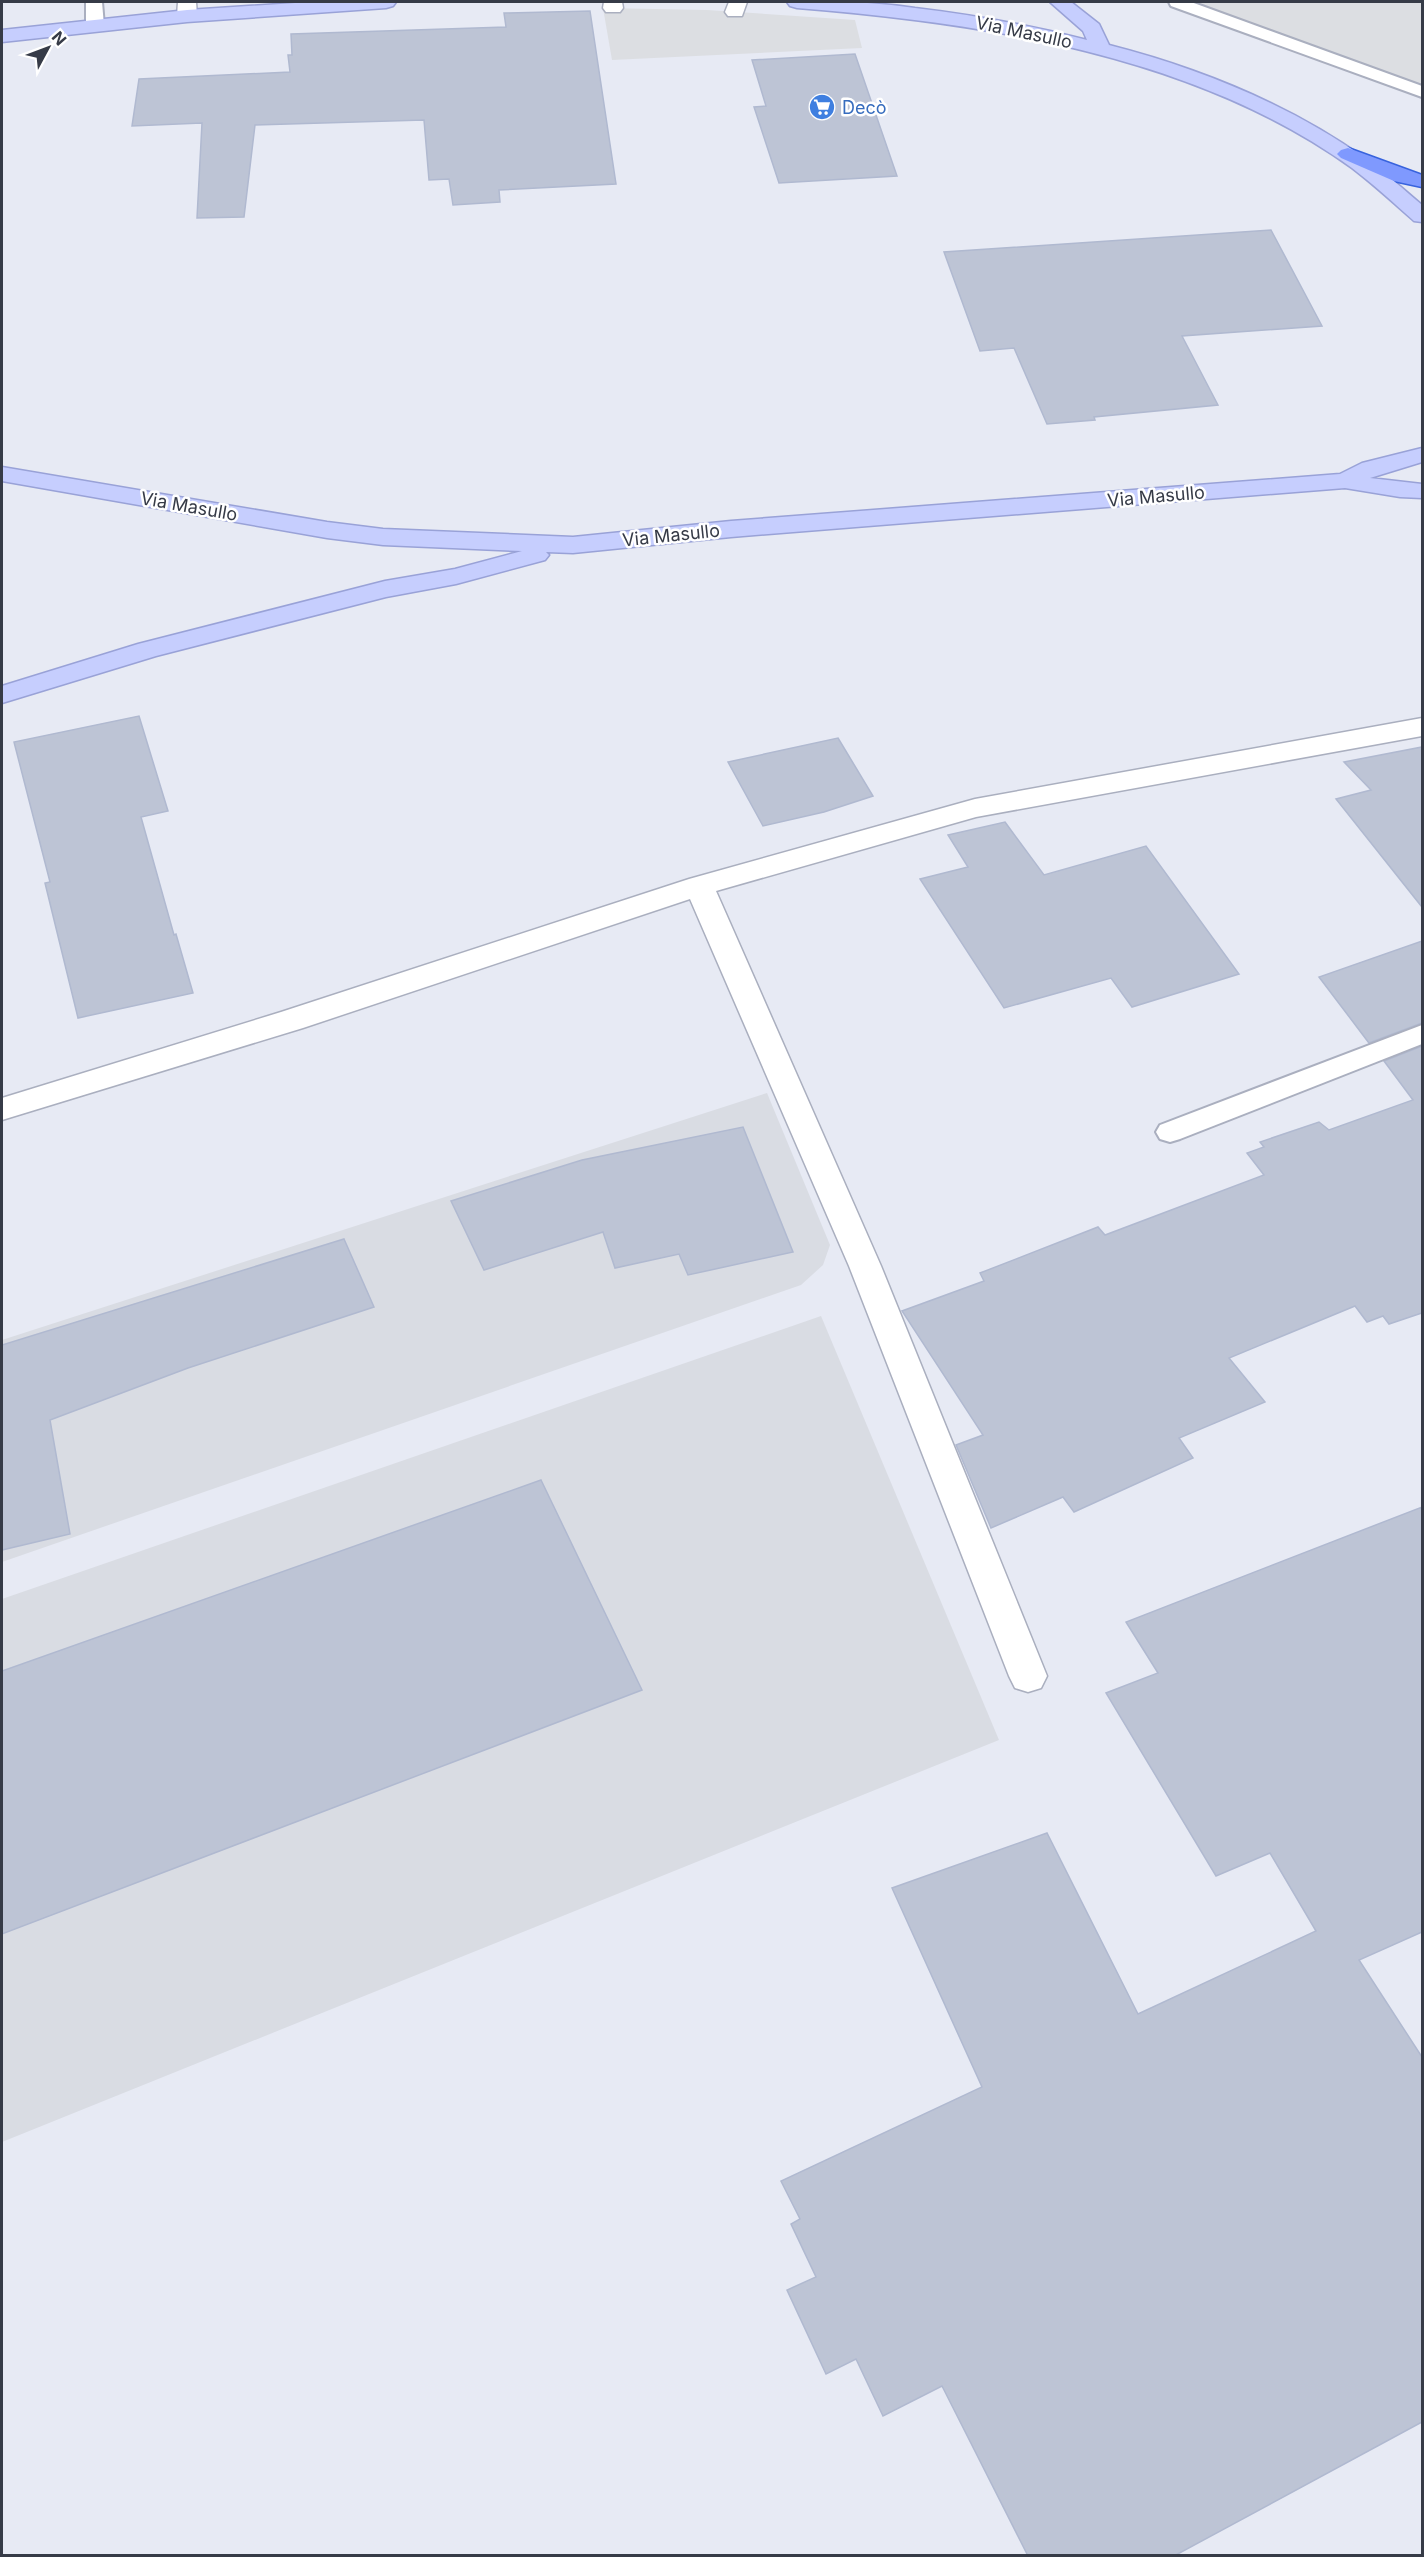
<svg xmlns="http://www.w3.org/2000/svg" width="1424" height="2557" font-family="Inter,sans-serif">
	<rect width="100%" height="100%" fill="#e7eaf4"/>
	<g fill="#d9dce3">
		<polygon points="767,1093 830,1245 823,1265 801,1285 2,1562 2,1340"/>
		<polygon points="821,1316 999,1740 2,2142 2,1599"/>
	</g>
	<g fill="#dcdee2">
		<polygon points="1177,2 1422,2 1422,92 1267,34"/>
		<polygon points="603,8 707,10 855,20 862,48 612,60"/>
	</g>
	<g fill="#bdc4d5" stroke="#b0b9d0" stroke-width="1.5">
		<polygon points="590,11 616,184 499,190 500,202 453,205 449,179 429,180 424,120 255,125 244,217 197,218 202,123 132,126 139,79 290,72 288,55 292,55 291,34 506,27 504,13"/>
		<polygon points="855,54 897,176 779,183 754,107 766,106 752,60"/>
		<polygon points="1271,230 1322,326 1182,336 1218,405 1094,417 1095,420 1047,424 1014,348 980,351 944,252"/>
		<polygon points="139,716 168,811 141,817 174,935 176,934 193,993 78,1018 45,883 50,882 14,742"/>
		<polygon points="838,738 873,796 824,812 763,826 728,762"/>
		<polygon points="1422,747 1422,907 1336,799 1371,790 1344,762"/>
		<polygon points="1005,822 1044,875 1146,846 1239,974 1132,1007 1111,978 1004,1008 920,879 968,867 948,835"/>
		<polygon points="1422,941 1422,1023 1369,1043 1319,977"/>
		<polygon points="1422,1046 1422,1313 1389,1324 1383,1316 1367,1322 1355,1306 1229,1358 1265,1402 1179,1438 1193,1458 1074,1512 1063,1497 991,1528 956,1445 983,1435 902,1311 984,1281 980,1273 1098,1227 1105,1235 1264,1175 1247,1153 1264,1147 1260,1142 1319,1122 1329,1130 1413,1100 1384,1061"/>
		<polygon points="743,1127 793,1252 688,1275 679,1254 615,1268 603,1232 484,1270 451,1201 582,1160"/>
		<polygon points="344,1239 374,1307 188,1368 50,1420 70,1534 2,1550 2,1345"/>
		<polygon points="541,1480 642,1690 2,1934 2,1671"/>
		<polygon points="1422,1507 1422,1932 1359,1960 1422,2057 1422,2422 1174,2556 1028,2556 942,2386 883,2416 856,2359 826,2374 787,2290 816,2277 791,2224 800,2219 781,2181 982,2087 892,1888 1047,1833 1138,2014 1316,1931 1270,1853 1216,1876 1106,1693 1158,1673 1126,1622"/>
	</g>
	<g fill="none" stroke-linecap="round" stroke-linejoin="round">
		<g stroke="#aaafbf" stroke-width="4">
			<g id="service">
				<polygon points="86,2 102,2 104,26 101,30 89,30 86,26"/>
				<polygon points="1169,2 1191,2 1422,86 1422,97 1171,6"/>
				<polygon points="1422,1025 1422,1044 1180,1139 1170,1142 1160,1139 1156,1132 1160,1125"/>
			</g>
		</g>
		<g stroke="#aaafbf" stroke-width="3">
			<g id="minor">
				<polygon points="178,2 196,2 197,16 194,20 180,20 177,16"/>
				<polygon points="604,2 622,2 623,8 620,12 606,12 603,8"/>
				<polygon points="729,2 747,2 742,16 728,16 725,12"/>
				<polygon points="1422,718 1422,736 976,817 716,891 881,1266 1047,1676 1041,1688 1028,1692 1015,1688 1009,1676 849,1266 690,899 303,1028 2,1120 2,1098 281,1012 689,879 975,799"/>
			</g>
		</g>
		<g stroke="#99a2d7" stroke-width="3">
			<g id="secondary">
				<polygon points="310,2 396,2 393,6 386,8 187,22 2,42 2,30 187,10"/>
				<path d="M787 2C829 0 874 2 915 8 973 15 1030 25 1087 40L1083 31 1050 2H1071L1099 24 1109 45C1199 68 1290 105 1366 159 1386 173 1404 190 1422 205V222L1414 221C1394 203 1373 184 1352 168 1195 55 985 23 797 8L790 6Z"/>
				<polygon points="1422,448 1422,462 1370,478 1422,484 1422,498 1400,497 1345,488 731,537 573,553 546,552 549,555 545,560 456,584 386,597 156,656 2,703 2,686 138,644 385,581 455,569 522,551 383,545 327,538 2,481 2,467 327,522 383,529 573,537 731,521 1340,474 1362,463"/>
			</g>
		</g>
		<g stroke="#3863dd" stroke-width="3">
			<polygon id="trunk" points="1348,148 1422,175 1422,187 1394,181 1341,158 1337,154 1341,150"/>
		</g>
		<use href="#service" fill="#fff" fill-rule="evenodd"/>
		<use href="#minor" fill="#fff" fill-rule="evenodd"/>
		<use href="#secondary" fill="#c6cefe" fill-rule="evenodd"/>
		<use href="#trunk" fill="#7f99fe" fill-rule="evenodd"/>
	</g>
	<defs>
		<g id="supermarket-disc" transform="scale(1.35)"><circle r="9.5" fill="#3f7fe0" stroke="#fff"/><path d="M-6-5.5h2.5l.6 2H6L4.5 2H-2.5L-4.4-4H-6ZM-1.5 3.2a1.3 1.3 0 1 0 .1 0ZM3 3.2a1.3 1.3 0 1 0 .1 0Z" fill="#fff"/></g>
	</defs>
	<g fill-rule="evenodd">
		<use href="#supermarket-disc" x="822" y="107"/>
	</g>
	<g text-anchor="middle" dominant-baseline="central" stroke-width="5" stroke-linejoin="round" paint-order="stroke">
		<g font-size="18" fill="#363b47" stroke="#fff">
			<text transform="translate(1024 32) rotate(12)">Via Masullo</text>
			<text transform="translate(1156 496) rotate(-5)">Via Masullo</text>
			<text transform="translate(189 506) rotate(10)">Via Masullo</text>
			<text transform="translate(671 535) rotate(-6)">Via Masullo</text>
		</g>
		<g font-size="18" fill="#366cbe" stroke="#fff" text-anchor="start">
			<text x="842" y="107">Decò</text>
		</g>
	</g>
	<rect width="1424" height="2557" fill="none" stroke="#363b47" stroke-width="6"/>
	<g transform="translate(48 48) rotate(49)" stroke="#ffffff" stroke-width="4.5" paint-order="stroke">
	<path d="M0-4.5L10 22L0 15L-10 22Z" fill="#363b47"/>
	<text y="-9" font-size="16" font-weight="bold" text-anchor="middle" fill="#363b47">N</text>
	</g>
</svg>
